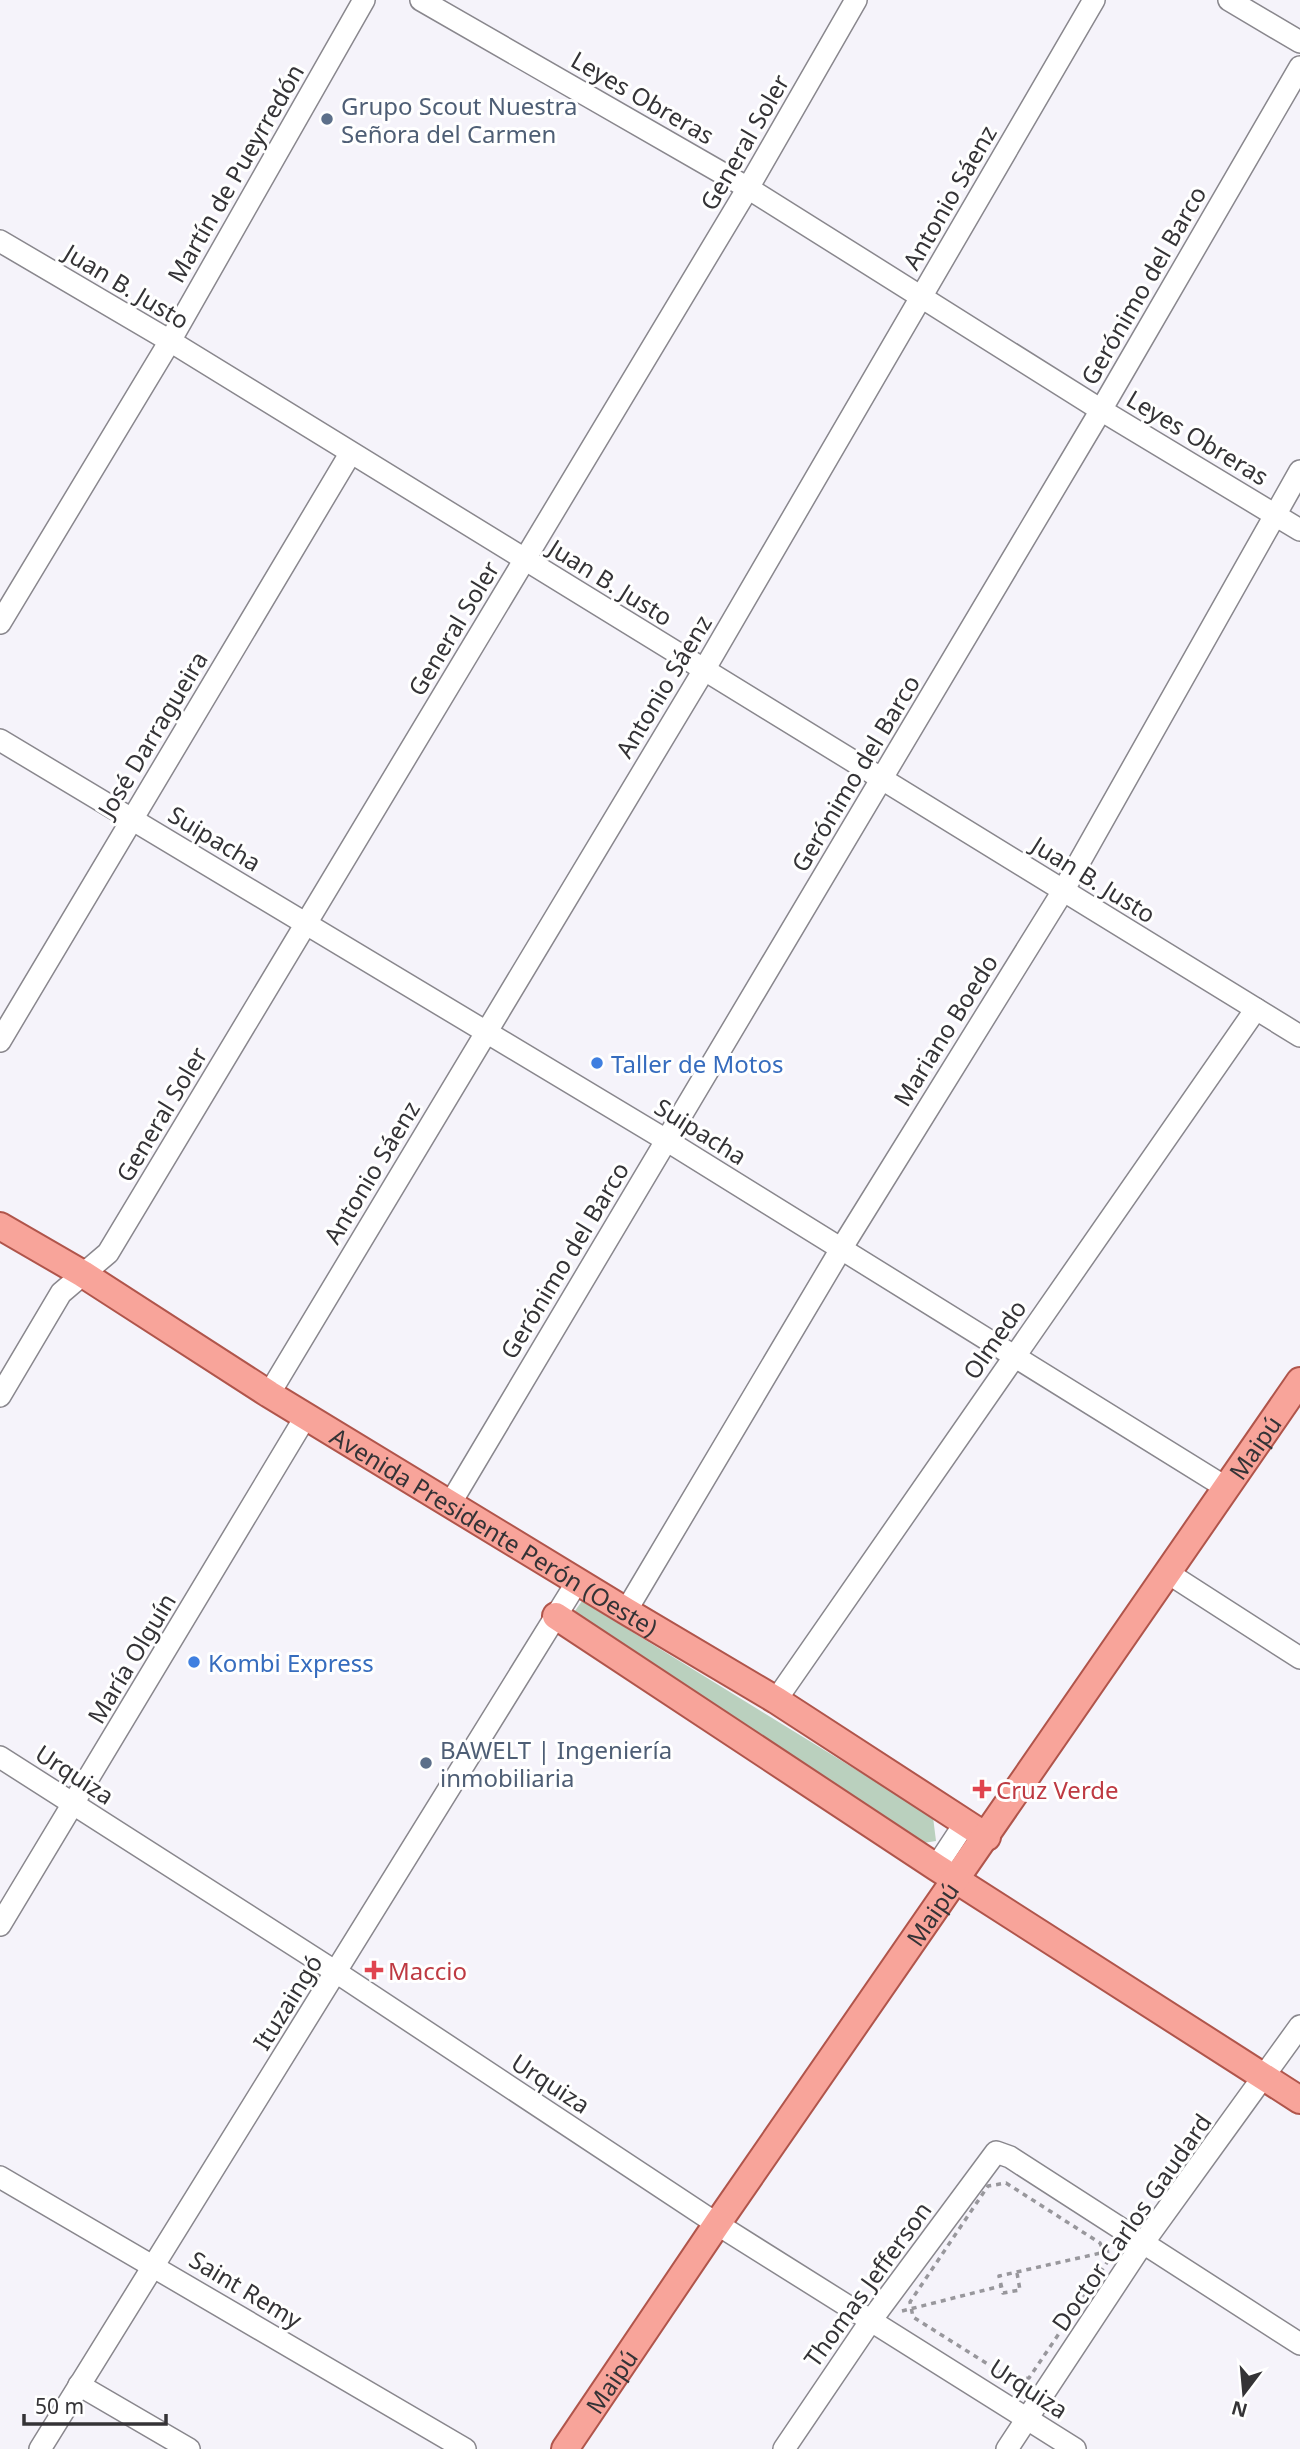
<svg xmlns="http://www.w3.org/2000/svg" width="1300" height="2449" font-family="'Noto Sans',sans-serif">
	<rect width="100%" height="100%" fill="#f5f3fa"/>
	<polygon fill="#bad0be" points="582,1601 933,1817 936,1841 917,1844 572,1615"/>
	<g fill="none" stroke-linecap="round" stroke-linejoin="round">
		<g stroke="#89878d" stroke-width="24">
			<g id="minor">
				<polyline points="421,0 748,188 1101,410 1300,530"/>
				<polyline points="1229,0 1300,42"/>
				<polyline points="0,241 170,341 1300,1036"/>
				<polyline points="0,623 170,341 364,0"/>
				<polyline points="0,740 666,1140 1225,1487"/>
				<polyline points="0,1041 350,454"/>
				<polyline points="269,1394 704,670 1094,0"/>
				<polyline points="0,1396 61,1293 108,1253 748,188 856,0"/>
				<polyline points="450,1504 1101,410 1300,67"/>
				<polyline points="1168,1573 1300,1658"/>
				<polyline points="626,1611 841,1249 1063,891 1300,471"/>
				<polyline points="776,1700 1256,1009"/>
				<polyline points="0,1757 336,1972 717,2224 1075,2449"/>
				<polyline points="936,1867 965,1823"/>
				<polyline points="0,1925 306,1416"/>
				<polyline points="0,2177 465,2449"/>
				<polyline points="79,2385 189,2449"/>
				<polyline points="40,2449 577,1582"/>
				<polyline points="784,2449 872,2319 996,2152 1010,2157 1300,2344"/>
				<polyline points="1007,2449 1143,2243 1300,2026"/>
			</g>
		</g>
		<g stroke="#b0554b" stroke-width="30">
			<g id="major">
				<path id="s1" d="M0 1226 83 1274 269 1394 626 1611 776 1700 987 1837"/>
				<polyline points="556,1616 936,1867 1300,2100"/>
				<path id="s2" d="M565 2449 717 2224 1300 1381"/>
			</g>
		</g>
		<g stroke="#98979c" stroke-width="3.5" stroke-dasharray="5 5" stroke-linecap="butt">
			<polygon points="1006,2183 1100,2243 1108,2261 1029,2378 1013,2380 913,2317 910,2302 988,2186"/>
			<polyline points="1017,2273 1020,2290 1003,2293 999,2276 1114,2250"/>
			<polyline points="902,2311 1001,2286"/>
		</g>
		<use href="#minor" stroke="#fff" stroke-width="21"/>
		<use href="#major" stroke="#f8a49a" stroke-width="26"/>
	</g>
	<g fill="#5c6f8a" stroke="#fff" stroke-width="2.5">
		<circle cx="327" cy="119" r="7"/>
		<circle cx="426" cy="1763" r="7"/>
	</g>
	<g fill="#3f7fe0" stroke="#fff" stroke-width="2.5">
		<circle cx="597" cy="1063" r="7"/>
		<circle cx="194" cy="1662" r="7"/>
	</g>
	<g fill="#e0444e" stroke="#fff" stroke-width="2.5">
		<path d="M978.5 1778.5h7v7h7v7h-7v7h-7v-7h-7v-7h7z"/>
		<path d="M370.5 1959.5h7v7h7v7h-7v7h-7v-7h-7v-7h7z"/>
	</g>
	<g text-anchor="middle" dominant-baseline="central" stroke-width="6" stroke-linejoin="round" paint-order="stroke">
		<g font-size="24" fill="#343336" stroke="#fff">
			<text transform="translate(643 97) rotate(30)">Leyes Obreras</text>
			<text transform="translate(744 142) rotate(-60)">General Soler</text>
			<text transform="translate(235 173) rotate(-60)">Martín de Pueyrredón</text>
			<text transform="translate(949 197) rotate(-60)">Antonio Sáenz</text>
			<text transform="translate(1143 285) rotate(-60)">Gerónimo del Barco</text>
			<text transform="translate(127 286) rotate(31)">Juan B. Justo</text>
			<text transform="translate(1198 437) rotate(31)">Leyes Obreras</text>
			<text transform="translate(611 582) rotate(32)">Juan B. Justo</text>
			<text transform="translate(453 628) rotate(-59)">General Soler</text>
			<text transform="translate(663 686) rotate(-59)">Antonio Sáenz</text>
			<text transform="translate(152 734) rotate(-59)">José Darragueira</text>
			<text transform="translate(855 773) rotate(-59)">Gerónimo del Barco</text>
			<text transform="translate(215 838) rotate(31)">Suipacha</text>
			<text transform="translate(1094 879) rotate(32)">Juan B. Justo</text>
			<text transform="translate(945 1030) rotate(-58)">Mariano Boedo</text>
			<text transform="translate(161 1114) rotate(-59)">General Soler</text>
			<text transform="translate(701 1131) rotate(32)">Suipacha</text>
			<text transform="translate(371 1172) rotate(-59)">Antonio Sáenz</text>
			<text transform="translate(564 1260) rotate(-59)">Gerónimo del Barco</text>
			<text transform="translate(994 1339) rotate(-55)">Olmedo</text>
			<text stroke="none"><textPath href="#s2" startOffset="1216">Maipú</textPath></text>
			<text stroke="none"><textPath href="#s1" startOffset="581">Avenida Presidente Perón (Oeste)</textPath></text>
			<text transform="translate(131 1658) rotate(-59)">María Olguín</text>
			<text transform="translate(75 1774) rotate(33)">Urquiza</text>
			<text stroke="none"><textPath href="#s2" startOffset="649">Maipú</textPath></text>
			<text transform="translate(287 2002) rotate(-58)">Ituzaingó</text>
			<text transform="translate(551 2083) rotate(33)">Urquiza</text>
			<text transform="translate(1131 2222) rotate(-55)">Doctor Carlos Gaudard</text>
			<text transform="translate(867 2284) rotate(-54)">Thomas Jefferson</text>
			<text transform="translate(246 2289) rotate(31)">Saint Remy</text>
			<text stroke="none"><textPath href="#s2" startOffset="82">Maipú</textPath></text>
			<text transform="translate(1029 2388) rotate(33)">Urquiza</text>
		</g>
		<g font-size="24" fill="#4e5e75" stroke="#fff" text-anchor="start">
			<text x="341" y="105">Grupo Scout Nuestra<tspan x="341" dy="28">Señora del Carmen</tspan></text>
			<text x="440" y="1749">BAWELT | Ingeniería<tspan x="440" dy="28">inmobiliaria</tspan></text>
		</g>
		<g font-size="24" fill="#366cbe" stroke="#fff" text-anchor="start">
			<text x="611" y="1063">Taller de Motos</text>
			<text x="208" y="1662">Kombi Express</text>
		</g>
		<g font-size="24" fill="#be3a42" stroke="#fff" text-anchor="start">
			<text x="996" y="1789">Cruz Verde</text>
			<text x="388" y="1970">Maccio</text>
		</g>
	</g>
	<g transform="translate(1244 2393) rotate(196)" stroke="#ffffff" stroke-width="5" paint-order="stroke">
	<path d="M0-5L12 26L0 18L-12 26Z" fill="#343336"/>
	<text y="-10" font-size="19" font-weight="bold" text-anchor="middle" fill="#343336">N</text>
	</g>
	<path d="M24 2414v10h142v-10" fill="none" stroke="#343336" stroke-width="3.5"/>
	<text x="35" y="2414" font-size="21" fill="#343336" stroke="#ffffff" stroke-width="5" paint-order="stroke">50 m</text>
</svg>
